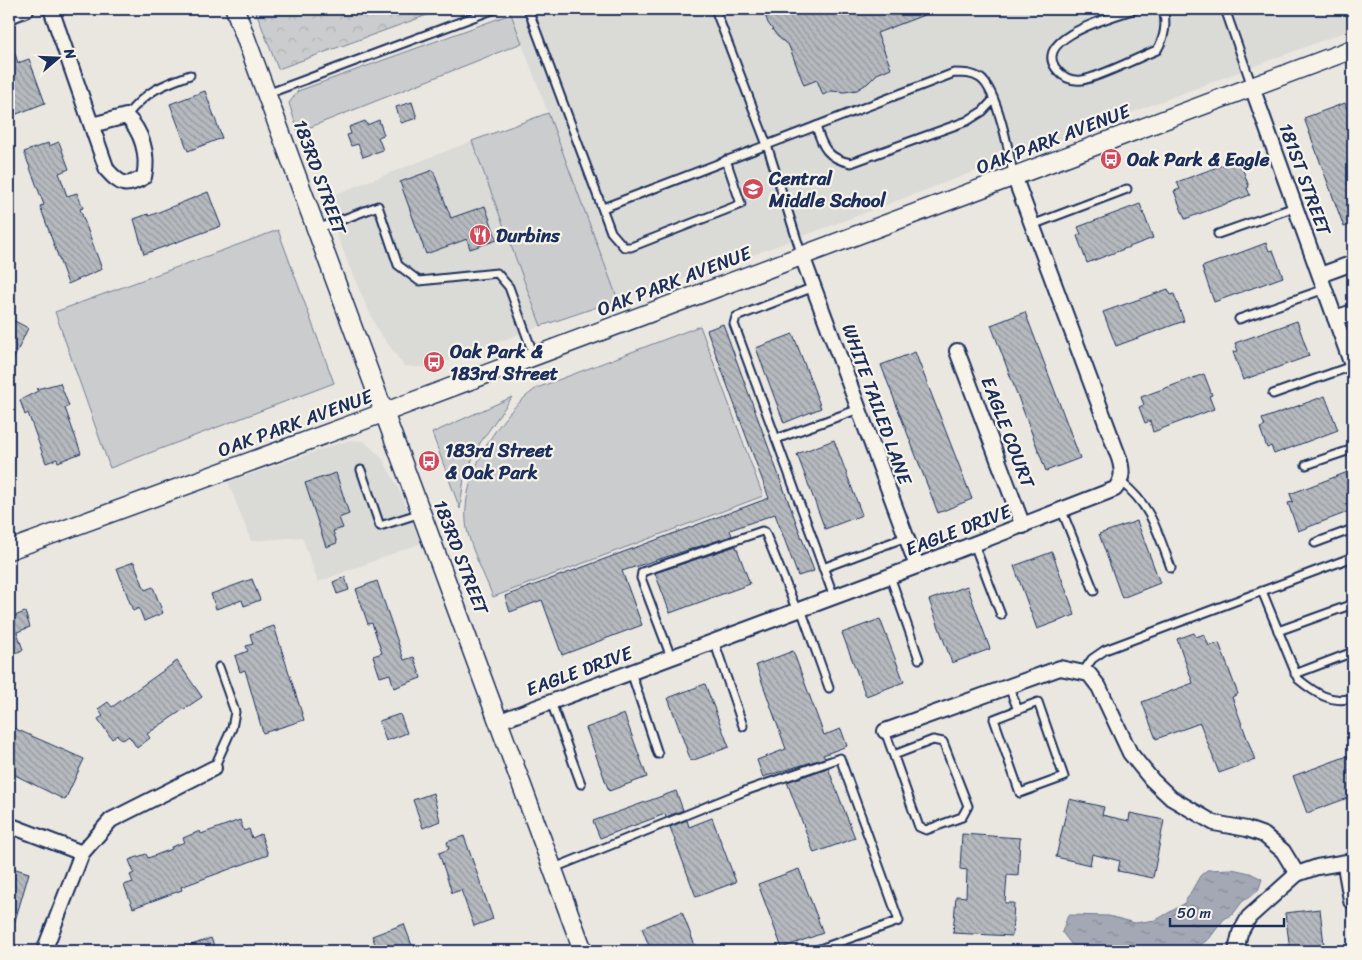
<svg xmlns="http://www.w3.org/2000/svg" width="1362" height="960" font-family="Sriracha,sans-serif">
	<defs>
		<pattern id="forest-crowns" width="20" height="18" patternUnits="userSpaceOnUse" patternTransform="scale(1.25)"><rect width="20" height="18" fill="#cbcccd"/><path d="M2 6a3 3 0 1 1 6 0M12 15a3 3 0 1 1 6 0" fill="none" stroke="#aeb0b2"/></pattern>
		<pattern id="water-ripples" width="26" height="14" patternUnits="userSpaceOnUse" patternTransform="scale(1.25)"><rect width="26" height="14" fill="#a3a8b4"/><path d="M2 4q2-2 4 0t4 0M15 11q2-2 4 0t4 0" fill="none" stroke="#848996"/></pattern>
		<pattern id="building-back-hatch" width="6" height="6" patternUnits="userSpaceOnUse" patternTransform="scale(1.25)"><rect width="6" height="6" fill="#b6babf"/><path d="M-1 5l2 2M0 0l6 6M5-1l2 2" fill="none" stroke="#93989e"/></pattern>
	</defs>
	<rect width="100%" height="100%" fill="#eae7e0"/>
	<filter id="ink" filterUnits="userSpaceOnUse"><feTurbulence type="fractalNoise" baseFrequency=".02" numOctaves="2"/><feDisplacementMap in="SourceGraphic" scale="10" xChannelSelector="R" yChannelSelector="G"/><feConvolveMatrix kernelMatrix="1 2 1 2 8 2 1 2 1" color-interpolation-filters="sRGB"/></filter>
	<g filter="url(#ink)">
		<g fill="#dadad6">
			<polygon points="509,9 1353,9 1353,29 729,264 618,300"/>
			<polygon points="472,141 541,326 428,368 404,366 377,329 353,276 323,199"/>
			<polygon points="349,440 364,441 382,458 398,487 421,543 318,582 302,537 251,541 228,482"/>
		</g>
		<g fill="#cbcccd" stroke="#737e96">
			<polygon points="511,14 522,43 298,132 289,103 298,91"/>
			<polygon points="548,113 618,300 541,326 472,141"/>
			<polygon points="278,230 334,383 110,468 55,312"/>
			<path d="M700 326 763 496 493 597C485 576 471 550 467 529 458 480 498 414 537 388Z"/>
			<polygon points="512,397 480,443 464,478 460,509 432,433"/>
		</g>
		<polygon fill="url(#forest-crowns)" stroke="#737e96" points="255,9 444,9 278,69"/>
		<polygon fill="url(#water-ripples)" stroke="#6d7892" points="1232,869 1250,873 1262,879 1258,891 1242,902 1233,914 1224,919 1209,939 1191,951 1083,951 1071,944 1062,932 1068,915 1109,916 1135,923 1156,920 1184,904 1200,876 1207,870"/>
		<g fill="url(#building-back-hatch)" stroke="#1b2f5e">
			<polygon points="763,9 936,9 937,10 877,33 891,68 877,74 868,83 857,90 844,92 831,91 823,95 817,80 804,85 789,46 777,36 768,23"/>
			<polygon points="9,41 11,41 18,63 29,59 45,103 9,117"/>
			<polygon points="205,91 222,138 188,151 170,104"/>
			<polygon points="412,102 417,118 401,123 396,107"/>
			<polygon points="1345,103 1353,124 1353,224 1344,227 1304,118"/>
			<polygon points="379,120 384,135 378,137 383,150 363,157 358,144 351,146 347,135 351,134 349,127 365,121 367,125"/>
			<polygon points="59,142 69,169 59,173 67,196 77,193 83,208 80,209 102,269 68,284 40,206 44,205 24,152 48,143 49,146"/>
			<polygon points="1239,159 1249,187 1247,188 1250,195 1185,219 1174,191 1180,189 1177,182"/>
			<polygon points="433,170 451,218 485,206 497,240 470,249 467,239 426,254 400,182"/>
			<polygon points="208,192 221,226 144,254 134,219 148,214 149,216"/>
			<polygon points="1140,204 1153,238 1087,263 1077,236 1081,234 1078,227"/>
			<polygon points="1266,243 1269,251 1273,250 1283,277 1214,302 1202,267"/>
			<polygon points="1168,289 1171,295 1174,294 1184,321 1116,346 1103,312"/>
			<polygon points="1025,312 1080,458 1046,471 991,325"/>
			<polygon points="9,318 28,328 9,369"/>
			<polygon points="1297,321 1309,356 1243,380 1233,352 1238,351 1235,343"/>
			<polygon points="723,324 814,571 798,576 775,514 730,530 732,536 622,571 642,625 562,655 542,600 510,612 505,596 769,498 707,330"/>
			<polygon points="793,334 821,408 784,423 756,348"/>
			<polygon points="915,352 972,499 938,513 881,365"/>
			<polygon points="1204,374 1212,395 1209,396 1214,409 1153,432 1150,421 1145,423 1139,407 1144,405 1141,397"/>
			<polygon points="60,383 69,406 65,408 81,453 58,462 57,459 46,463 28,413 25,415 20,400 38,391 37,389"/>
			<polygon points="1325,396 1338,430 1274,454 1271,446 1267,448 1260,428 1265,426 1262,419"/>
			<polygon points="834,440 862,515 825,529 797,454"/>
			<polygon points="1353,470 1353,510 1298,531 1288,503 1293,502 1290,494"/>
			<polygon points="336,473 349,514 339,518 343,528 333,531 337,543 326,547 305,483"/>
			<polygon points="1137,521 1160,583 1122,598 1099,534"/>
			<polygon points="736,546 750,584 670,613 655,573"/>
			<polygon points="1052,552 1075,615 1037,629 1014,566"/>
			<polygon points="134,562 145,590 153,587 163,613 144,621 139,608 133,611 117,568"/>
			<polygon points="345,577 349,590 337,594 333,582"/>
			<polygon points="252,579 260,600 244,606 242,600 216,609 211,594"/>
			<polygon points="377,581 404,660 414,657 421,678 394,688 390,674 380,677 373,656 382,653 372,623 368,624 356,589"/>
			<polygon points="967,586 990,649 952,663 929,600"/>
			<polygon points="25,612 30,627 17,632 23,650 9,655 9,615 12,617"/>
			<polygon points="880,619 904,682 866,696 842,633"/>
			<polygon points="274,626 304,720 263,733 245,670 240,672 235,656 248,651 246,646 253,644 250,634"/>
			<polygon points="1194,633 1196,637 1204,634 1209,646 1219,643 1238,694 1232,697 1255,760 1219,773 1200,723 1156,739 1142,702 1193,683 1177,639"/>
			<polygon points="793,651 824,735 841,729 847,746 823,755 825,758 763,777 757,760 786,749 756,665"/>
			<polygon points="177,661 202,697 147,734 150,738 137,748 129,736 123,740 117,735 112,739 98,719 103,716 98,709 108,702 112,707"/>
			<polygon points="705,684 729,747 691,761 668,698"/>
			<polygon points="400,714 407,733 386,741 379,721"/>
			<polygon points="624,714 647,777 609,791 586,728"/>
			<polygon points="9,726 84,759 65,800 9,772"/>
			<polygon points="1353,754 1353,796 1307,813 1293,776"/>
			<polygon points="828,768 855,838 814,853 787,782"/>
			<polygon points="676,791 683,810 666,817 665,814 600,838 593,821"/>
			<polygon points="433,793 440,821 423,828 413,800"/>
			<polygon points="1069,799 1104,807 1102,815 1129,821 1130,813 1164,820 1153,878 1118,871 1120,861 1092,854 1090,865 1056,857"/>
			<polygon points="712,818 736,882 696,897 670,827 687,820 689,827"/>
			<polygon points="240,820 244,831 249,829 252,838 261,834 268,855 181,887 182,890 133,908 124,885 133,882 130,875 134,873 129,860 146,854 148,858 172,849 171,847 185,842 183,838 200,831 201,834"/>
			<polygon points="962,834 1020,838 1018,876 1007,875 1005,903 1014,903 1012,936 953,933 956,896 966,897 967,870 960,869"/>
			<polygon points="464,836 493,919 474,926 461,890 452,893 439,853 449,849 447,842"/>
			<polygon points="9,867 29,873 12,931 9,930"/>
			<polygon points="799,869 823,933 782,948 758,884"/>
			<polygon points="1320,909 1324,945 1290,949 1285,913"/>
			<polygon points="682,912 697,951 651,951 642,928"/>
			<polygon points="404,924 414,951 378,951 372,936"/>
			<polygon points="211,938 216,951 179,951 178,950"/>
		</g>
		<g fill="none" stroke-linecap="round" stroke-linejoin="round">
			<g stroke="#1b2f5e" stroke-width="11">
				<g id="service">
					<polyline points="528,9 611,232 624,247 631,247 741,204 726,160"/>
					<polyline points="715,9 767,145 802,256"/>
					<path d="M1135 9C1116 16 1028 38 1058 71 1064 78 1073 81 1082 80 1098 78 1139 57 1157 50 1165 37 1167 24 1163 9"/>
					<polyline points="1225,9 1252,86"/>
					<polyline points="267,94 495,9"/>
					<path d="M126 116C147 91 159 86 190 75"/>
					<path d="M816 126C822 147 828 159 851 163L967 121 983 111 993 100"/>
					<path d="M603 208 954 73C964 73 972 73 980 78 997 89 1010 155 1013 175"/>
					<polyline points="1032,225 1127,189"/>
					<polyline points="317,229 378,206 398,265 419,281 497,273 509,287 534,356"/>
					<polyline points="1218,234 1295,207"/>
					<polyline points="814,287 736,317 734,324 834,597"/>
					<polyline points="1239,319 1325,289"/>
					<polyline points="1273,394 1352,366"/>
					<polyline points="776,439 859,409"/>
					<polyline points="1306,465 1353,449"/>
					<polyline points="361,470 380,526 421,513"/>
					<path d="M1121 482C1151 505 1158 533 1171 568"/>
					<polyline points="1062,511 1094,591"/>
					<polyline points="1315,543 1353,529"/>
					<polyline points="974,544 1001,615"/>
					<polyline points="823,568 906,537"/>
					<polyline points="890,576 919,659"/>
					<path d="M1262 591 1298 679C1315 693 1331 704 1353 698"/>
					<polyline points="801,609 829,688"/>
					<polyline points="1278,631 1353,604"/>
					<polyline points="714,641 743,726"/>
					<polyline points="671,657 641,578 642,572 762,531 765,532 797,611"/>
					<polyline points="631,672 658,754"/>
					<polyline points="1083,672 1092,659 1105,650 1353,557"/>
					<polyline points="1295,674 1353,652"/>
					<polyline points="1009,687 1018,710"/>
					<polyline points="551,702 581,784"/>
					<polygon points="1038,702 1064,777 1020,793 994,719"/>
					<polyline points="885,731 919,827 926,830 962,817 968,806 943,742 933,740 894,755"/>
					<polyline points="214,768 232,728 235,712 219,667"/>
					<polyline points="1341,863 1348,903 1353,902"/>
					<polyline points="554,868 745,791 840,758 899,921 814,951"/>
				</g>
			</g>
			<g stroke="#1b2f5e" stroke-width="18">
				<g id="minor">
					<path d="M51 9 107 170C121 185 125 188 144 177 149 155 142 131 126 116L92 125"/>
					<polyline points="9,16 27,9"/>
					<polyline points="1252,87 1353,368"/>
					<polyline points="802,256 917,566"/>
					<polyline points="1320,275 1353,263"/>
					<polyline points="1335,318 1353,312"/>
					<polyline points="957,351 1023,526"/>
					<path d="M500 721 917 566 1115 489C1123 479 1123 471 1119 458L1014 176"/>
					<polyline points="885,731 1060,668 1089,674 1099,687 1130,753 1152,780 1171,798 1214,823 1247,829 1264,835 1283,851 1297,874"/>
					<polyline points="9,825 82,853"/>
					<polyline points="44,951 82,853 111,820 214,768"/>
					<polyline points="1236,951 1240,933 1249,917 1297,874 1317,867 1353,861"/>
				</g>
			</g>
			<g stroke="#1b2f5e" stroke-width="21">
				<g id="tertiary">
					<polyline points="235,9 583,951"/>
					<polyline points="9,550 356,423 1353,49"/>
				</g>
			</g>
			<use href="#service" stroke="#f7f3e8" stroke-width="7"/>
			<use href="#minor" stroke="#f7f3e8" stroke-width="14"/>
			<use href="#tertiary" stroke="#f7f3e8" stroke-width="18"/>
		</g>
	</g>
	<defs>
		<g id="bus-disc" transform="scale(1.125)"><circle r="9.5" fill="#d1495b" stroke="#f7f3e8"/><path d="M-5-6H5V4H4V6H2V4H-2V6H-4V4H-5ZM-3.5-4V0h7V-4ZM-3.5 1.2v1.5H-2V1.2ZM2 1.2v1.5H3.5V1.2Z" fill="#fff"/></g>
		<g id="school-disc" transform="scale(1.125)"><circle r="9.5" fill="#d1495b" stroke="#f7f3e8"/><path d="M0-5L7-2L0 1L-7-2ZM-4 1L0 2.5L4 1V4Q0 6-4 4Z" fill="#fff"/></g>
		<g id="restaurant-disc" transform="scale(1.125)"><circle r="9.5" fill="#d1495b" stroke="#f7f3e8"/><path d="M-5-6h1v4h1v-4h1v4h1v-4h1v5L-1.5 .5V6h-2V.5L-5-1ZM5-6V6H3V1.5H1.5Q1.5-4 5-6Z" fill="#fff"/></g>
	</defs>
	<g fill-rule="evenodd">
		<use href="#bus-disc" x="1111" y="159"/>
		<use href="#school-disc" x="753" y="189"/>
		<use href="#restaurant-disc" x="480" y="235"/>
		<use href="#bus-disc" x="434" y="362"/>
		<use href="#bus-disc" x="429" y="461"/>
	</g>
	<g text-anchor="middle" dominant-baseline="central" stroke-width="4.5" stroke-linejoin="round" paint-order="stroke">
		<g font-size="19" fill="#1b2f5e" stroke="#f7f3e8">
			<text transform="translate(1053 139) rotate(-21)">OAK PARK AVENUE</text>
			<text transform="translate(320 177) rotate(70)">183RD STREET</text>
			<text transform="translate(1305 179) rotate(70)">181ST STREET</text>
			<text transform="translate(674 281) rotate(-21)">OAK PARK AVENUE</text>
			<text transform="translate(877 404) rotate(70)">WHITE TAILED LANE</text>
			<text transform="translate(295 423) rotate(-20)">OAK PARK AVENUE</text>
			<text transform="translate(1008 432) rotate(69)">EAGLE COURT</text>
			<text transform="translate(958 530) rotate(-21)">EAGLE DRIVE</text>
			<text transform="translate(461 557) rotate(69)">183RD STREET</text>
			<text transform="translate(579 671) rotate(-20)">EAGLE DRIVE</text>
		</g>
		<g font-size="19" font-weight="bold" fill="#1b2f5e" stroke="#f7f3e8" text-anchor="start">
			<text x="1127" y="159">Oak Park &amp; Eagle</text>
			<text x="769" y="178">Central<tspan x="769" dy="22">Middle School</tspan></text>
			<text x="496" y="235">Durbins</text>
			<text x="450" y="351">Oak Park &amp;<tspan x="450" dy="22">183rd Street</tspan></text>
			<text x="445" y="450">183rd Street<tspan x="445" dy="22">&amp; Oak Park</tspan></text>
		</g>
	</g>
	<rect width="1362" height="960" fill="none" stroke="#f7f3e8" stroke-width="30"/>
	<rect x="15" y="15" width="1332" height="930" fill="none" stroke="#1b2f5e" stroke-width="2" filter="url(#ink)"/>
	<g transform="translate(58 58) rotate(71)" stroke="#f7f3e8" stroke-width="4" paint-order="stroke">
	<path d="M0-4L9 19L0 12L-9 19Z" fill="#1b2f5e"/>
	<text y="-8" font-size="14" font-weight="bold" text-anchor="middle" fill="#1b2f5e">N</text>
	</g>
	<path d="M1170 918v8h114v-8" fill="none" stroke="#1b2f5e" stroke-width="2.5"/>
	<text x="1177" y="918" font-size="15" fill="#1b2f5e" stroke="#f7f3e8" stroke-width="4" paint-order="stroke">50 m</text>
</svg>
